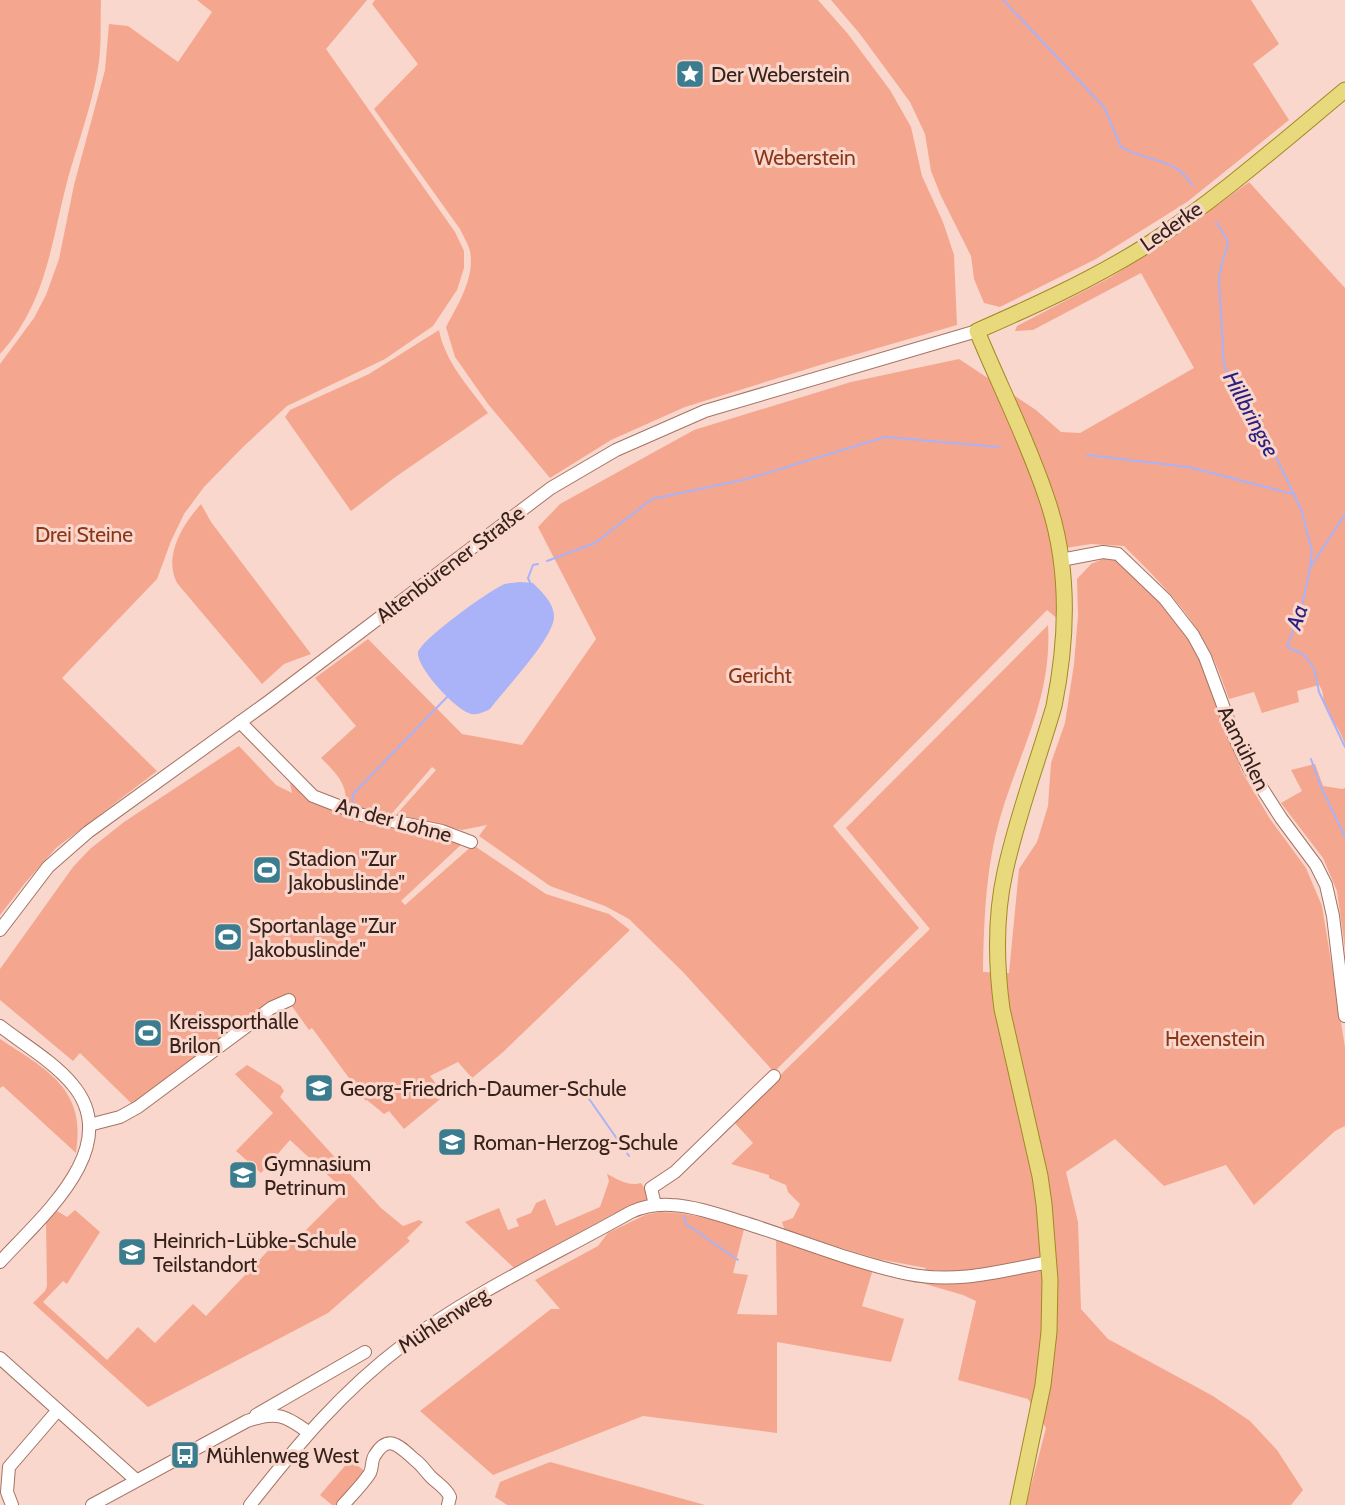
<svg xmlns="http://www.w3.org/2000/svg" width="1345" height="1505" font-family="Cabin,sans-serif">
	<rect width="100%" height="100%" fill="#f9d7cc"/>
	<g fill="#f4a78e">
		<path d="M0 0H101C100 22 102 46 98 68 92 105 78 143 68 178 51 242 47 303 0 354Z"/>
		<polygon points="197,0 367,0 326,49 455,232 464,251 464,268 457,290 433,326 385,359 287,406 243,447 204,487 184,514 171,541 157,579 62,678 157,771 56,848 25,883 0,915 0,364 34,318 46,295 59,259 74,185 105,70 109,24 128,26 178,62 212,12"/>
		<path d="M375 0H818L848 34 890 90 911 127 922 176 943 222 954 255 957 325 833 361 685 407 611 440 550 478 488 404 455 357 446 327C458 304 475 278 470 251 468 243 463 236 460 229L374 109 418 64 372 4Z"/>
		<polygon points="831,0 1251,0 1279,44 1253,64 1289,120 1187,202 1096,259 1000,307 984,303 974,279 971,256 941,196 931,171 925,134 910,102 860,34"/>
		<path d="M1249 182 1345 288V745C1341 730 1333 722 1326 709 1321 700 1326 695 1319 685L1297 691 1299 702 1262 713 1254 692 1229 699C1224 686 1220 673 1214 660 1194 615 1158 580 1124 546L1091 544 1059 549V620L1047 610 833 826 919 928 774 1072 683 972 629 919 605 906 550 886 479 836 487 825 462 830 395 816 436 770 432 767 388 818 346 803C347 783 335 772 321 758L356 726 315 678 368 639 462 734 522 745 596 639 538 527 560 504 694 430 851 382 959 359 1036 410 1061 432 1080 433 1194 368 1141 273 1033 330 1015 331 1017 326 1111 277 1170 240Z"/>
		<path d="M439 330C445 362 469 387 488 413L394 478 351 511 285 417 290 410 369 374Z"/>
		<path d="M201 504 211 522 311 654 284 664 262 684 177 583C163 556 183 524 201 504Z"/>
		<path d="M1110 556 1120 559 1188 631 1205 663 1241 770 1270 819 1306 868 1322 906 1345 1047V1126L1335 1131 1254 1205 1226 1165 1164 1186 1115 1139 1066 1172 1078 1222 1081 1309 1108 1339 1213 1396 1250 1421 1277 1450 1303 1490 1291 1505H1026L1046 1428 1028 1399 958 1380 976 1301 963 1295 915 1281 926 1268 878 1259 785 1231 782 1222 793 1218 800 1204 788 1192 786 1185 769 1178V1175L731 1164 753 1143 733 1121 930 929 846 828 1048 625C1052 693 1024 743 1004 805 986 859 984 916 983 972L1009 973 1019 869 1037 842 1048 806 1051 763 1065 723 1074 664 1078 615 1077 579 1091 564Z"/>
		<polygon points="239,746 276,785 292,793 288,774 310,797 464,842 401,901 405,905 473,845 546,894 609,914 630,930 502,1053 472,1078 458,1062 430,1076 445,1095 404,1129 389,1111 384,1114 367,1100 366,1101 312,1028 309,1030 291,1005 287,995 133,1105 80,1053 73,1061 0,1000 0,969 73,867 90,849 124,822"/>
		<polygon points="1315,764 1323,786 1342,789 1345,788 1345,949 1337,891 1323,858 1281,803 1302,791 1291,770"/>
		<path d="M0 1039C47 1070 87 1089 76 1153L3 1086 0 1088Z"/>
		<polygon points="247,1065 281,1086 284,1091 280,1097 381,1208 403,1226 419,1220 423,1222 407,1238 410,1241 328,1313 148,1407 33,1303 45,1291 47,1286 46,1223 57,1211 67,1217 75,1210 100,1232 67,1284 63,1281 43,1302 107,1360 138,1327 155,1343 193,1304 206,1316 283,1235 292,1244 345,1191 290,1140 261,1173 236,1151 273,1113 235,1074"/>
		<path d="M607 1174C617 1179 629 1187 641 1183L649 1195 648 1199 644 1203 613 1214 514 1268 465 1222 499 1208 508 1230 519 1226 516 1219 531 1213 536 1203 545 1199 556 1226 600 1207 609 1181Z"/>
		<path d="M660 1212C690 1212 716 1221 744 1229L733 1273 748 1275 737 1314 777 1315 776 1239 873 1269 862 1306 904 1319 891 1362 777 1342V1433L643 1416 493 1475 420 1411 551 1309H560L535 1280 598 1246 608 1233 645 1215Z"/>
		<polygon points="350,1460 366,1472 339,1505 332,1505 320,1495"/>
		<polygon points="550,1462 705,1505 507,1505 495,1497 500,1482"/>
	</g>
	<path fill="#aab2f8" d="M519 582 533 583C542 592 555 604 554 618 552 640 505 689 490 709 484 712 478 715 472 714 457 712 417 668 418 653 419 641 491 589 505 584 509 583 514 583 519 582Z"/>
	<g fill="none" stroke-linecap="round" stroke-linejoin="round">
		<g stroke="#aab2f8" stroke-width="2">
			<path d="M1003 0 1104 107 1121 147C1145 162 1176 157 1192 185"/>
			<polyline points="1216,222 1226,237 1228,245 1222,262 1219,279 1224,366 1273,451 1301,509 1312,551 1310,568"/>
			<polyline points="1087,455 1188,467 1293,494"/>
			<polyline points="1345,514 1310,568 1302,606 1287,647 1303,654 1314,668 1319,692 1345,747"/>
			<polyline points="547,561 595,543 652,499 747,479 885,437 999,447"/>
			<polyline points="531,585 528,578 533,565 538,564"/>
			<polyline points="1311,759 1321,787 1345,837"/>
			<polyline points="352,805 353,794 450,694"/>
			<polyline points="585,1093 629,1156"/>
			<polyline points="684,1217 686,1224 738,1260"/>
		</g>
		<g stroke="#a57363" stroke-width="14">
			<g id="minor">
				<polyline points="1061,560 1103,552 1118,554 1165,599 1193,635 1205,657 1235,738 1249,768 1281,818 1316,865 1326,885 1333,916 1345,1016"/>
				<polyline points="240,722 313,796 362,815 442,831 471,842"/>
				<polyline points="0,930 48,867 88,832 268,702 551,488 616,450 705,411 977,331"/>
				<path d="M0 1026C23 1044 54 1062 72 1084 126 1147 40 1218 0 1262"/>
				<polyline points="89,1125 120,1117 138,1107 271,1008 289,1000"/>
				<polyline points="655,1205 651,1188 675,1172 774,1076"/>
				<polyline points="0,1358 136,1480"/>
				<polyline points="256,1415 365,1352"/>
				<polyline points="12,1505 7,1492 9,1467 58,1410"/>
				<path d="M92 1505 247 1421C276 1411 285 1415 308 1432"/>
				<path d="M250 1505C298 1444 341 1392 403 1345 473 1292 555 1255 631 1212 644 1206 657 1204 671 1205 694 1206 720 1215 742 1222 797 1239 852 1262 908 1274 957 1284 1001 1271 1049 1262"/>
				<path d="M343 1505C352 1495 363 1484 370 1473 373 1467 371 1460 375 1455 389 1432 401 1448 415 1460 422 1465 425 1471 431 1477 438 1484 446 1488 450 1497L448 1505"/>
			</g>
		</g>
		<g stroke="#a18923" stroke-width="17">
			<path id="major" d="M1018 1505 1043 1385 1049 1332 1050 1280 1044 1204 1040 1176 1002 1009C996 964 995 917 1005 872 1017 816 1038 761 1054 706 1068 637 1070 566 1047 499 1028 441 1000 387 977 331 1034 306 1091 280 1144 247 1215 201 1280 144 1345 90"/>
		</g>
		<use href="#minor" stroke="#fff" stroke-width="12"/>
		<use href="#major" stroke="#e9d97d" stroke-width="15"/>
	</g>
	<defs>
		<g id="sight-square" transform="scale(1.5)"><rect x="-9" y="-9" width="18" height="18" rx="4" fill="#3b7d8f" stroke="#f9d7cc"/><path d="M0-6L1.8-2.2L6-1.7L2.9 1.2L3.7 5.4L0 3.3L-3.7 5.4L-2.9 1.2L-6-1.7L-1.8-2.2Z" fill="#fff"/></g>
		<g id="stadium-square" transform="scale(1.5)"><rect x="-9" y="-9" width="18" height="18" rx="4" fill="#3b7d8f" stroke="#f9d7cc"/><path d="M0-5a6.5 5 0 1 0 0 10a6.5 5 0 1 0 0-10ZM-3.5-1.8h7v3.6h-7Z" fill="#fff"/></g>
		<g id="school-square" transform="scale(1.5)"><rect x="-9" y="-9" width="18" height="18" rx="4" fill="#3b7d8f" stroke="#f9d7cc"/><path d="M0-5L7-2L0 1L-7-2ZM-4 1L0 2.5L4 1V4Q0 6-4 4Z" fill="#fff"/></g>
		<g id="bus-square" transform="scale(1.5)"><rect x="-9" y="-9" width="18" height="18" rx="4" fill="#3b7d8f" stroke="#f9d7cc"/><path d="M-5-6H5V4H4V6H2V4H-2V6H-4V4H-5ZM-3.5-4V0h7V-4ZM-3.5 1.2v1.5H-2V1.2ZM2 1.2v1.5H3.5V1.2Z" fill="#fff"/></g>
	</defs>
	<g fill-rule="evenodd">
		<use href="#sight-square" x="690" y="74"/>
		<use href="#stadium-square" x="267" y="870"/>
		<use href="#stadium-square" x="228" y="937"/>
		<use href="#stadium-square" x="148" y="1033"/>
		<use href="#school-square" x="319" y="1088"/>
		<use href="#school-square" x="452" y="1142"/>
		<use href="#school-square" x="243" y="1175"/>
		<use href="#school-square" x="132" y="1252"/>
		<use href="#bus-square" x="185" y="1455"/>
	</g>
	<g text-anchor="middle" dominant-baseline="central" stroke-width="6" stroke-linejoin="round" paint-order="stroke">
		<g font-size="21" fill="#37221b" stroke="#f9d7cc" text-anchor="start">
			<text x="711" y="74">Der Weberstein</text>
			<text x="288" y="858">Stadion "Zur<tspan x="288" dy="24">Jakobuslinde"</tspan></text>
			<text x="249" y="925">Sportanlage "Zur<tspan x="249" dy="24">Jakobuslinde"</tspan></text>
			<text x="169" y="1021">Kreissporthalle<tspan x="169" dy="24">Brilon</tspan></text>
			<text x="340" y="1088">Georg-Friedrich-Daumer-Schule</text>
			<text x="473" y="1142">Roman-Herzog-Schule</text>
			<text x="264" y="1163">Gymnasium<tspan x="264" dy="24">Petrinum</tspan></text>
			<text x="153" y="1240">Heinrich-Lübke-Schule<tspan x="153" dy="24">Teilstandort</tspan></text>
			<text x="206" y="1455">Mühlenweg West</text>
		</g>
		<g font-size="21" fill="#8c3618" stroke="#f9d7cc">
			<text x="805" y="157">Weberstein</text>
			<text x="84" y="534">Drei Steine</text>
			<text x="760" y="675">Gericht</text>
			<text x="1215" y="1038">Hexenstein</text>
		</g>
		<g font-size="21" fill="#37221b" stroke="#f9d7cc">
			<text transform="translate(1171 226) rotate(-35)">Lederke</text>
			<text transform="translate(450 564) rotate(-37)">Altenbürener Straße</text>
			<text transform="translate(1244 748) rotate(64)">Aamühlen</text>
			<text transform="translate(394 820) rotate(15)">An der Lohne</text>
			<text transform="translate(443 1320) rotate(-33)">Mühlenweg</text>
		</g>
		<g font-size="22" font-style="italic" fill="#2a2081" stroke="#f9d7cc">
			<text transform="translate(1251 414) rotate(62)">Hillbringse</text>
			<text transform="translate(1297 617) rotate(-72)">Aa</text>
		</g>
	</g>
</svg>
